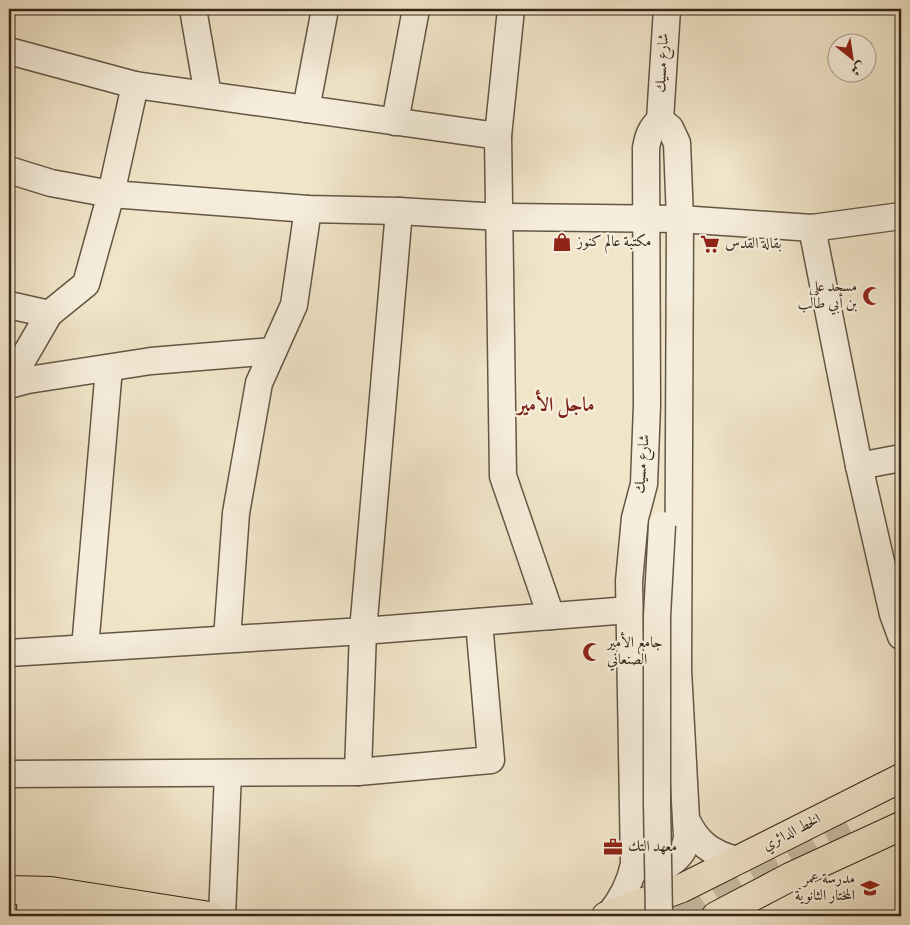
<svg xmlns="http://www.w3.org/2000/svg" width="910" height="925" font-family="Vollkorn,Amiri,serif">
	<rect width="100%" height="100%" fill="#f1e5c9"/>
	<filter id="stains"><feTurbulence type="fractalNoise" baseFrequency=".004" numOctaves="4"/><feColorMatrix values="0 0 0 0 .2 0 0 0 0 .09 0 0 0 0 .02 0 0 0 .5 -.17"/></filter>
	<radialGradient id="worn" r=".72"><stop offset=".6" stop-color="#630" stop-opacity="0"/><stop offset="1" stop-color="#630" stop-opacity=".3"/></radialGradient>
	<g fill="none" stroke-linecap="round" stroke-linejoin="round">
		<polyline stroke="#cbbfa6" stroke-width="28" stroke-dasharray="28 14" stroke-linecap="butt" points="679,916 718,889 846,822"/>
		<g stroke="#645644" stroke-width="29">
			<g id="minor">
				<polyline points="193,9 208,95"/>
				<polyline points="511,9 498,136 503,476 551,616"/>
				<polyline points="9,51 135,85 498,136"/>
				<polyline points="306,109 325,9"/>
				<path d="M660 120 670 128 677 143 680 219 678 670 686 819C697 843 712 854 737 860"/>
				<polyline points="395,122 416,9"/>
				<polyline points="9,170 51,183 111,194 308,209 399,211 500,217 680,219 812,228 901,216"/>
				<polyline points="812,228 859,466 893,614 901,636"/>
				<polyline points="9,305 49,314"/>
				<polyline points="9,383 49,314 86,284 111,194 135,85"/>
				<polyline points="9,385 28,380 151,361 273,351"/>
				<polyline points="859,466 901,458"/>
				<polyline points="227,639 236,513 259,383 294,305 308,209"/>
				<polyline points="85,648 109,368"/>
				<polyline points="9,653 363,631 629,610"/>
				<polyline points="358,772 363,631 399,211"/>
				<polyline points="9,774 358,772 491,760 479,622"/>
				<path d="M637 865C641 866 645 868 649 868 668 871 686 854 687 836 687 830 686 825 686 819"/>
				<path d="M609 915C622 899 630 884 634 864L629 581 635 518 644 484 647 405 646 148C648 136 651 128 660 120L667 9"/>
				<polyline points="222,916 228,773"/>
			</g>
		</g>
		<g stroke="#352618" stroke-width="30">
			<g id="major">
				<polyline points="9,890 51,891 210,916"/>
				<polyline points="31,907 84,916"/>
				<polyline points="606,916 682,888 901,778"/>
				<polyline points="716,916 790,877 901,826"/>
			</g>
		</g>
		<use href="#minor" stroke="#f6eedc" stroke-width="26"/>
		<use href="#major" stroke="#f1e5c9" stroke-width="28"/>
		<g stroke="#645644" stroke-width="29" stroke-linecap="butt">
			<polyline id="minor-bridge" points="659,916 657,804 657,616 662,525"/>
		</g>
		<use href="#minor-bridge" stroke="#f6eedc" stroke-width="26"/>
	</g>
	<defs>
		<g id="shop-bare" transform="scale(1.5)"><path d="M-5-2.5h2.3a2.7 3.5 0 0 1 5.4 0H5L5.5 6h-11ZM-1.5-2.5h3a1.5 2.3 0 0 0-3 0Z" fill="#8f2418" stroke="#f6eedc" stroke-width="2.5" paint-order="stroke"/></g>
		<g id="supermarket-bare" transform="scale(1.5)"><path d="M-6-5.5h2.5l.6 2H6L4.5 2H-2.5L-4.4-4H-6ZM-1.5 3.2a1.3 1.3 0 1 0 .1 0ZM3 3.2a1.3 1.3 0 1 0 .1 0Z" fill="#8f2418" stroke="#f6eedc" stroke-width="2.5" paint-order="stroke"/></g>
		<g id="mosque-bare" transform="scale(1.5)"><path d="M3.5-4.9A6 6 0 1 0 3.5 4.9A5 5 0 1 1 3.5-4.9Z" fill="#8f2418" stroke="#f6eedc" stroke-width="2.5" paint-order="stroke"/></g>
		<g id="office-bare" transform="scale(1.5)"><path d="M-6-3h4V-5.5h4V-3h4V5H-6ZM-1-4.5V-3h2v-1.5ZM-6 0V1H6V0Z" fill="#8f2418" stroke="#f6eedc" stroke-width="2.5" paint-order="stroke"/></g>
		<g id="school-bare" transform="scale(1.5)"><path d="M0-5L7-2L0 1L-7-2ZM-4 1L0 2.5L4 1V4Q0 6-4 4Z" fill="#8f2418" stroke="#f6eedc" stroke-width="2.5" paint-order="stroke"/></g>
	</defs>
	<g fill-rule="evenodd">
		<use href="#shop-bare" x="562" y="242"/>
		<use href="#supermarket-bare" x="710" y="244"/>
		<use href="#mosque-bare" x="872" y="296"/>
		<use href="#mosque-bare" x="592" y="652"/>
		<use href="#office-bare" x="613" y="847"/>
		<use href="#school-bare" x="870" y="888"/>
	</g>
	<g text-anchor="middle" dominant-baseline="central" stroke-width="4.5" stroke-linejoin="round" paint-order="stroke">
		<g font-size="15" fill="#352618" stroke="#f6eedc">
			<text transform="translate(663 63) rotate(-87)">شارع مسيك</text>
			<text transform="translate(643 464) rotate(-85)">شارع مسيك</text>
			<text transform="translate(792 833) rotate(-27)">الخط الدائري</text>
		</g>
		<g font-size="15" fill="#352618" stroke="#f6eedc" text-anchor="start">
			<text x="577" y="242">مكتبة عالم كنوز</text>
			<text x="725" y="244">بقالة القدس</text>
			<text x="857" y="287" text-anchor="end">مسجد علي<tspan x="857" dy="17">بن أبي طالب</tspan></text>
			<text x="607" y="643">جامع الأمير<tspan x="607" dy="17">الصنعاني</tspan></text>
			<text x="628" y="847">معهد التك</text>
			<text x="855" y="879" text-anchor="end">مدرسة عمر<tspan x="855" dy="17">المختار الثانوية</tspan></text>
		</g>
		<g font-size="20" font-weight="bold" fill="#7a1f14" stroke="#f6eedc">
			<text x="556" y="406">ماجل الأمير</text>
		</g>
	</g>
	<rect width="910" height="925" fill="none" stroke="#f1e5c9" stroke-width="30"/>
	<rect x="10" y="10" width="890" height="905" fill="none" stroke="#352618" stroke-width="2.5"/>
	<rect x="15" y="15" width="880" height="895" fill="none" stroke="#352618"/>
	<g transform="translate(852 58) rotate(150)"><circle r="24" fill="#f6eedc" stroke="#a99e8e"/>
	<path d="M0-4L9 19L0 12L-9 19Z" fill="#8f2418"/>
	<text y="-8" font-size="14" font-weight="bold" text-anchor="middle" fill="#352618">ش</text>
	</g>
	<rect width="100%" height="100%" filter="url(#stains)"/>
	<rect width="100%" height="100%" fill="url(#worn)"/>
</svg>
